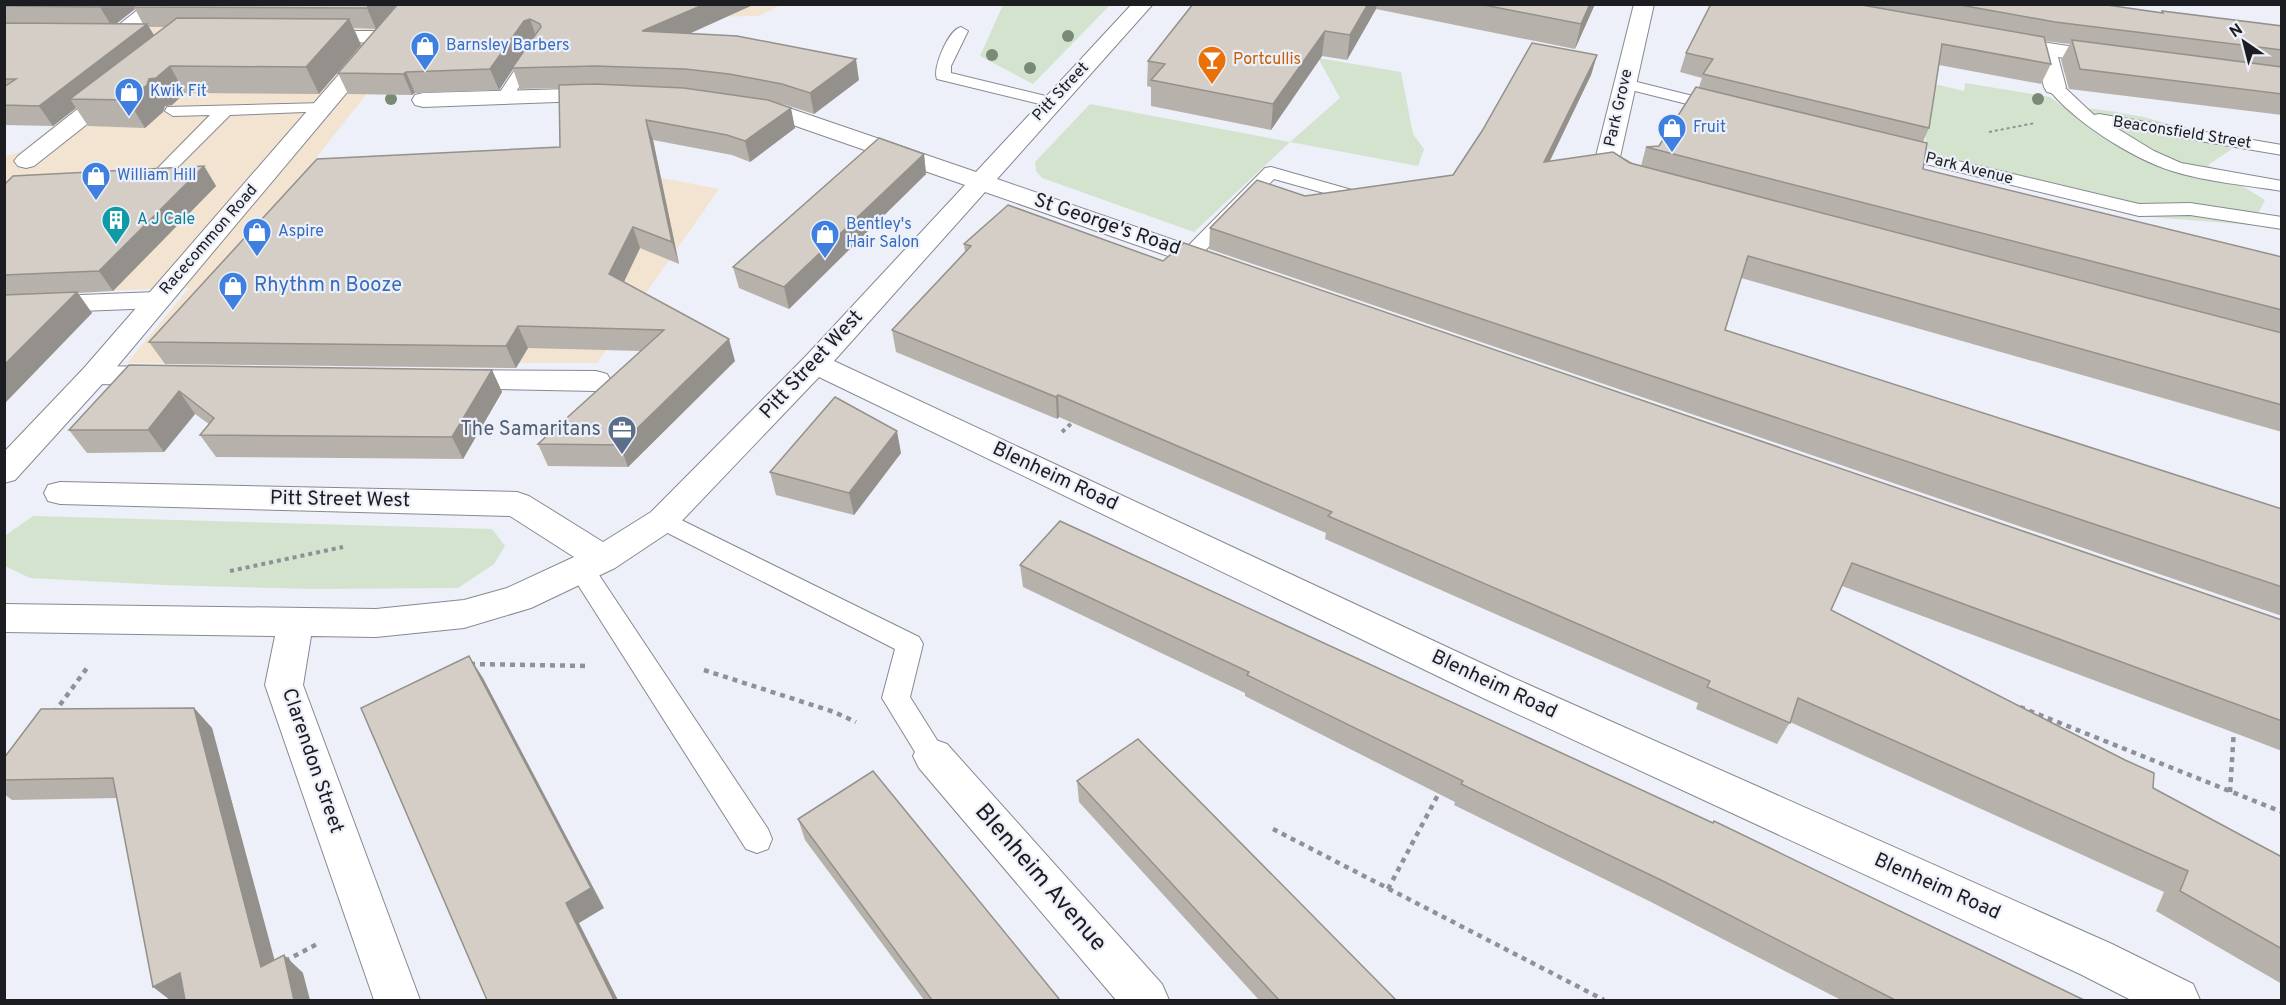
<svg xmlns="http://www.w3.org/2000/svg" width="2286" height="1005" font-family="Overpass,sans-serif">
	<rect width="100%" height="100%" fill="#edf0f9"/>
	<polygon fill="#f3e4d1" points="177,5 781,5 759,16 638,18 369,91 296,183 621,170 719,189 597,363 127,363 189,288 27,293 5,224 5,156 20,152 152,49 127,47"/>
	<g fill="#d3e3cd">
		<polygon points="1003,5 1003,4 1110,5 1033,84 980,56"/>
		<polygon points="1318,58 1401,72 1413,134 1424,149 1418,166 1290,142 1194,232 1042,178 1036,171 1035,162 1090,104 1290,142 1340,98"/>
		<path d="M1965 83 2050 97 2111 142 2119 133 2083 108C2140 113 2181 125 2232 149L2208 165 2265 200 2252 225 2139 216 2069 188 1924 151 1934 84 1964 91Z"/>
		<polygon points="33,516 492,529 505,546 494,564 458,588 313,589 165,585 30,578 5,566 6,535"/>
	</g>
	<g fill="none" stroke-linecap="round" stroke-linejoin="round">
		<g stroke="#878992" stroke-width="2">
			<g id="service">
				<path d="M961 27 968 31 951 66V73L1058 99 1060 102 1058 105 1052 107 937 79C932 68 949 29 961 27Z"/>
				<polygon points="533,48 541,53 512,98 510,101 498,101 496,98 528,50"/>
				<polygon points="1625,79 1725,104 1727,107 1719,112 1619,87 1617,84 1619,81"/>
				<path d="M2055 82 2061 84 2094 115 2099 114 2282 145V155L2113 126 2154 151 2181 163 2282 181V191C2246 185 2207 182 2172 171 2133 159 2071 120 2047 87Z"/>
				<polygon points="324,103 330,105 332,108 330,111 230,115 160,185 148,185 145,181 210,115 173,116 165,111 167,107"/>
				<polygon points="1895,146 2139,204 2190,203 2282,217 2282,229 2190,215 2139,216 1889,155 1886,151 1889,147"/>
				<polygon points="1271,167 1373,196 1376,200 1373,204 1367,205 1274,179 1198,258 1184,258 1181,254 1184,250 1265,168"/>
				<polygon points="663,511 919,637 923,644 910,697 947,756 943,765 933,768 923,765 882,698 895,649 654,526 651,520 654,514"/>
				<polygon points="582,561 591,563 768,829 772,839 768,849 757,853 746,849 573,577 569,570 573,563"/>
			</g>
		</g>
		<g stroke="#878992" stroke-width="2">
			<g id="minor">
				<polygon points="145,4 168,4 125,39 118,41 111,39 108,35 111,31"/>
				<polygon points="1132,4 1153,4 997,179 1226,258 1230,264 1226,270 1217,272 1208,270 985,192 834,361 1509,676 2112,944 2193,984 2200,1000 2131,1000 2080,974 1483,698 819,377 675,528 615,568 531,608 464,628 376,637 311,636 303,685 420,1000 374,1000 265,685 275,636 4,632 4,604 376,609 464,600 507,588 574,557 510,516 60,504 48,501 44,493 48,485 60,482 517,492 529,496 603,542 651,512 805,357 965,185 770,117 741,110 738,105 741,100 749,98 786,107 976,172"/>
				<path d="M1634 4H1654L1620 157 1648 173 1651 178 1648 183C1632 187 1604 174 1595 160Z"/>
				<polygon points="312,31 384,31 391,33 394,37 391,41 384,43 305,41 302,37 305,33"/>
				<polygon points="2002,36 2108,52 2116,53 2119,58 2116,63 2108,64 2058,57 2066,87 2063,92 2055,94 2047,92 2044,87 2036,53 1995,46 1992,42 1995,38"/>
				<polygon points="116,83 124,85 127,90 124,95 34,166 26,168 18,166 14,161 18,156 108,85"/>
				<polygon points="605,88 613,90 616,95 613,100 423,107 415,105 412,100 415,95 423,93"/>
				<polygon points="157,292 167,294 171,300 167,306 157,308 4,314 4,298"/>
				<polygon points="94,366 165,367 175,369 180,376 175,383 165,385 94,384 84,382 79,375 84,368"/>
				<polygon points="450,370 596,371 607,374 611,381 607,388 596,391 450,388 439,386 435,379 439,372"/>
				<polygon points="933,739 947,744 1162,984 1169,1000 1116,1000 919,768 913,756 919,744"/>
			</g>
		</g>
		<g stroke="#878992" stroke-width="2">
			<polygon id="tertiary" points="400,4 421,4 104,382 15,480 4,483 4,452 84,368"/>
		</g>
		<polyline stroke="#8f9198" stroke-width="2" stroke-dasharray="3 3" stroke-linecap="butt" points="1989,132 2035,123"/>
		<g stroke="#8f9198" stroke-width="4" stroke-dasharray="4 4" stroke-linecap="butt">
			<polyline points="1062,432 1074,421"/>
			<polyline points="230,571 343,547"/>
		</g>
		<g stroke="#8f9198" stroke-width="4.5" stroke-dasharray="5 5" stroke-linecap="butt">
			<polyline points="470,664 589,666"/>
			<polyline points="704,670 834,712 856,722"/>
			<polyline points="2020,707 2282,812"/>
			<polyline points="54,713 87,668"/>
			<polyline points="2230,792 2234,729"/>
			<polyline points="1273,829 1604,1000"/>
			<polyline points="1388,889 1440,791"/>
			<polyline points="285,961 319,943"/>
		</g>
		<use href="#service" fill="#fff" fill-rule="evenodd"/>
		<use href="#minor" fill="#fff" fill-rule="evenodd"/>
		<use href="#tertiary" fill="#fff" fill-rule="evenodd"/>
	</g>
	<g fill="#788c75">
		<circle cx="1068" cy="36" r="6"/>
		<circle cx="992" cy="55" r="6"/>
		<circle cx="1030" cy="68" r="6"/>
		<circle cx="391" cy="99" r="6"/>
		<circle cx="2038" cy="99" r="6"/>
	</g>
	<g fill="#b6b1aa" fill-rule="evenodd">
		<path d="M4 4H397L376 29 354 28 361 45 319 94 185 93 172 105 165 106 163 112 145 128 88 126 76 108 53 126 4 125ZM135 9 143 24H116ZM149 27H166L154 36Z"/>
		<polygon points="398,4 755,4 689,34 859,80 814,114 786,105 776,103 795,128 750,162 732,155 653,140 679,264 640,248 624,282 735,361 628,467 548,466 538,444 641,351 528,348 516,368 165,364 149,342 560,147 559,88 520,89 513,69 499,90 415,93 412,95 348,94 338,73"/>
		<polygon points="1193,4 1595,4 1575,49 1376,9 1347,60 1322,56 1271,130 1151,106 1151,87 1147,86 1148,61"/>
		<polygon points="1711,4 2100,4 2161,13 2162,11 2282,26 2282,115 2069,89 2061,60 2070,44 2045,41 2051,64 2041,84 1939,65 1929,128 1923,142 1923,169 2282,257 2282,432 1741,278 1725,330 2282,509 2282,616 1209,249 1210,228 1305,196 1453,175 1597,55 1591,75 1550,161 1630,163 1641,166 1646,147 1659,146 1699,87 1702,78 1680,72 1686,53"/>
		<polygon points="924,154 926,174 789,309 739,288 733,267"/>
		<polygon points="204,166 216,186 113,291 78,293 92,313 4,404 4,185"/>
		<polygon points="964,244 1163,261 2282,620 2282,751 2227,730 1842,586 1831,610 2153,788 2282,857 2282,984 2156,911 2164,892 1790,722 1777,744 1696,709 1698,703 1325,539 1326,533 1059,417 1057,419 896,352 892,330 965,252"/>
		<polygon points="129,365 492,370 502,392 463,459 216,457 200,435 209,424 195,414 164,452 87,453 69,430"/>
		<polygon points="901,453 854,515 776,495 770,472"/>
		<polygon points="1020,565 2084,1000 1841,1000 1653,903 1454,805 1455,802 1245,696 1245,693 1023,587"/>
		<polygon points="194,708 212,728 274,960 284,955 303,973 183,1000 170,1000 117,798 12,800 4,794 4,758"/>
		<polygon points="1077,781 1396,1000 1259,1000 1079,802"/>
		<polygon points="798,819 1060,1000 924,1000 805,840"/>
	</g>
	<g fill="#94908b">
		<polygon points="103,4 141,4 133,7 135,9 112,27 100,7"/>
		<polygon points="370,4 397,4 376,29 367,8"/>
		<polygon points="705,4 755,4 648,52 642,31"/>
		<polygon points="1368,4 1377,4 1376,9 1347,60 1350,35"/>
		<polygon points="1590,4 1595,4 1575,49 1581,24"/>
		<polygon points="349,19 361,45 319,94 306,67"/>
		<polygon points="530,19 537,39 531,42 499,90 490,69 524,21"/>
		<polygon points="147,24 159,43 70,99 76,108 53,126 39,106"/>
		<polygon points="1325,31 1322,56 1271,130 1273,104"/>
		<polygon points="1597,55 1591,75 1539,183 1544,162"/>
		<polygon points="856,59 859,80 814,114 810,93"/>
		<polygon points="170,66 185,93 172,105 165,106 163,112 145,128 128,100 149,79"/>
		<polygon points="406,72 415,93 412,95 403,74"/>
		<polygon points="791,108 795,128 750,162 745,141"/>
		<polygon points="646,120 653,140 679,264 672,242"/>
		<polygon points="924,154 926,174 789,309 784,287"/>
		<polygon points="204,166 216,186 113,291 99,271"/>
		<polygon points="633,227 640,248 617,296 609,274"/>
		<polygon points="77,292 92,313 4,404 4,365"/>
		<polygon points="518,326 528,348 516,368 506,346"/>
		<polygon points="729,339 735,361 628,467 620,445"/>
		<polygon points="492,370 502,392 463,459 452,437"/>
		<polygon points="179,391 195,414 164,452 148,430"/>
		<polygon points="1058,395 1059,417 1057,419 1056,397"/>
		<polygon points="897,431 901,453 854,515 849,493"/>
		<polygon points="469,656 483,678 604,908 579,923 618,1000 614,1000 566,903"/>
		<polygon points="194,708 212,728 281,984 261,967"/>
		<polygon points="284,955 303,973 310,1000 294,1000"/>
		<polygon points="180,973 202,990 183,1000 170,1000 153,987"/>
	</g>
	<g fill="#d4cec6" stroke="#94908b" stroke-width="1.5">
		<polygon points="4,4 103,4 100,7 4,6"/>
		<polygon points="136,4 370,4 367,8 133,7"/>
		<polygon points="398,4 705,4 642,31 737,36 856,59 810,93 782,84 729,74 685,69 595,66 512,68 541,27 540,24 530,19 524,21 490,69 406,72 403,74 338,73"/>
		<polygon points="1193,4 1368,4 1350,35 1325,31 1273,104 1151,80 1165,64 1148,61"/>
		<polygon points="1479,4 1590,4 1581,24"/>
		<polygon points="1711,4 1856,4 2044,37 2051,64 1942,44 1929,128 1703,74 1713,59 1686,53"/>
		<polygon points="1955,4 2100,4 2163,13 2162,11 2282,26 2282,50 2055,22"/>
		<polygon points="177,18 349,19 306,67 170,66 156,78 149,79 147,85 128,100 70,99"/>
		<polygon points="4,23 147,24 39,106 4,105 4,87 16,79 4,79"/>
		<polygon points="2072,40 2282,67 2282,94 2080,69"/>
		<polygon points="1532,43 1597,55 1544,162 1613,152 1630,163 2282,333 2282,405 1748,256 1725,330 2282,509 2282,587 1210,228 1257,180 1305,196 1453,175 1482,131"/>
		<polygon points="595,84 684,88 768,100 791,108 745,141 727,135 646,120 672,242 633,227 609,274 729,339 620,445 538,444 664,330 518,326 506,346 149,342 317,159 560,147 559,85"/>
		<polygon points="1696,87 1927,143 1923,169 2282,257 2282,310 1646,147 1659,146"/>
		<polygon points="879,138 924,154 784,287 733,267"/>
		<polygon points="204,166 99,271 4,275 4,185 13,176"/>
		<polygon points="1008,205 1163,261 1184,243 2282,620 2282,721 1852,563 1831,610 2125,760 2154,773 2153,788 2282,857 2282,949 2180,891 2188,871 1798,698 1790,723 1707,687 1710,681 1328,516 1332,512 1058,395 1056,397 892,330 971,246 964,244"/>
		<polygon points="77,292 4,365 4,295"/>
		<polygon points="129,365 492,370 452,437 200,435 214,418 179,391 148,430 69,430"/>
		<polygon points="835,397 897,431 849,493 770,472"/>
		<polygon points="1060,521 1713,823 1714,821 2084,1000 1895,1000 1665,882 1461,784 1463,781 1247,675 1249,672 1020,565"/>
		<polygon points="469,656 591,888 566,903 614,1000 487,1000 361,708"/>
		<polygon points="194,708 261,967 284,955 294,1000 185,1000 180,973 153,987 113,778 4,780 4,758 41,709"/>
		<polygon points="1138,739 1396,1000 1279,1000 1077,781"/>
		<polygon points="873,771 1060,1000 932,1000 798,819"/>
	</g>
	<defs>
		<g id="shop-pin" transform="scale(1.5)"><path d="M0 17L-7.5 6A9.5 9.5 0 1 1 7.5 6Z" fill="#3f7fe0" stroke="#edf0f9"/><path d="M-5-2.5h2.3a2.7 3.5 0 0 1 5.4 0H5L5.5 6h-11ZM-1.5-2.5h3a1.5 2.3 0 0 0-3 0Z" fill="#fff"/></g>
		<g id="bar-pin" transform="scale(1.5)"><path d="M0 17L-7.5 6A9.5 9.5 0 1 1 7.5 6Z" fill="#e8710a" stroke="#edf0f9"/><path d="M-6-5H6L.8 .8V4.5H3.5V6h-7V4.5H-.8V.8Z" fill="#fff"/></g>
		<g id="building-pin" transform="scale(1.5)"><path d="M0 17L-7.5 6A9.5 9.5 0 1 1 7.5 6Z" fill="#0f9aa8" stroke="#edf0f9"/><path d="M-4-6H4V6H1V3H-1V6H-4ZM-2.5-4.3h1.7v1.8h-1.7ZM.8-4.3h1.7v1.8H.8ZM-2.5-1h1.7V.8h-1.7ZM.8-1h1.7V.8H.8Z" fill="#fff"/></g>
		<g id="office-pin" transform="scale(1.5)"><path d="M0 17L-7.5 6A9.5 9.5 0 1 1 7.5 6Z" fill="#5c6f8a" stroke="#edf0f9"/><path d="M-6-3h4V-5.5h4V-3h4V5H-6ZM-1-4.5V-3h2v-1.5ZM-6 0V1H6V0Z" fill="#fff"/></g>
	</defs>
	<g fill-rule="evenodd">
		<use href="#shop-pin" x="425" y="46"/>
		<use href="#bar-pin" x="1212" y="60"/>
		<use href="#shop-pin" x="129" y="92"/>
		<use href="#shop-pin" x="1672" y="128"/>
		<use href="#shop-pin" x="96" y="176"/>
		<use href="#building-pin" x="116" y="220"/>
		<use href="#shop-pin" x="257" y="232"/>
		<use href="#shop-pin" x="825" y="234"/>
		<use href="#shop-pin" x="233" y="286"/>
		<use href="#office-pin" x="622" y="430"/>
	</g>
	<g text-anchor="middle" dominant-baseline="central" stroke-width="4.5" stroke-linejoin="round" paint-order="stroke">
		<g font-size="16" fill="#366cbe" stroke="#edf0f9" text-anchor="start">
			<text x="446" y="46">Barnsley Barbers</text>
			<text x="150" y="92">Kwik Fit</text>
			<text x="1693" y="128">Fruit</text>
			<text x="117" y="176">William Hill</text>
			<text x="846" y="225">Bentley's<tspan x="846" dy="18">Hair Salon</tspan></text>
			<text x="278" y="232">Aspire</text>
		</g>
		<g font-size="16" fill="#c56008" stroke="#edf0f9" text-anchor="start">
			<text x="1233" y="60">Portcullis</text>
		</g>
		<g font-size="16" fill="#1c1d20" stroke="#edf0f9">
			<text transform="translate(1061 92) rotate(-47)">Pitt Street</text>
			<text transform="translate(1619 108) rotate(-77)">Park Grove</text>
			<text transform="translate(2182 133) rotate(9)">Beaconsfield Street</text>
			<text transform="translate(1969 169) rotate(14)">Park Avenue</text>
			<text transform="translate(209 240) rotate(-49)">Racecommon Road</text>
		</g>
		<g font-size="16" fill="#0d838f" stroke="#edf0f9" text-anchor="start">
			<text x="137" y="220">A J Cale</text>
		</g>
		<g font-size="20" fill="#1c1d20" stroke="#edf0f9">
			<text transform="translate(1107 225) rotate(19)">St George's Road</text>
			<text transform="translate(812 365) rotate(-47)">Pitt Street West</text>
			<text transform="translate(1055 477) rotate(25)">Blenheim Road</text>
			<text transform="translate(340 500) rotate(1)">Pitt Street West</text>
			<text transform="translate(1494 685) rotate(25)">Blenheim Road</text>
			<text transform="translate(312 761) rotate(71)">Clarendon Street</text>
			<text transform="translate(1937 887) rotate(24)">Blenheim Road</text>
		</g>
		<g font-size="20" fill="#366cbe" stroke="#edf0f9" text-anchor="start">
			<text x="254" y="286">Rhythm n Booze</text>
		</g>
		<g font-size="20" fill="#4e5e75" stroke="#edf0f9" text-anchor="end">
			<text x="601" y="430">The Samaritans</text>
		</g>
		<g font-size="24" fill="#1c1d20" stroke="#edf0f9">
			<text transform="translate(1040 878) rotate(49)">Blenheim Avenue</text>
		</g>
	</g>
	<rect width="2286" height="1005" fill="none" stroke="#1c1d20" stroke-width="12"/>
	<g transform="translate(2244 42) rotate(325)" stroke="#edf0f9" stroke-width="4.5" paint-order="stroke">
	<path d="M0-4.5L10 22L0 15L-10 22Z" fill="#1c1d20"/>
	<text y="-9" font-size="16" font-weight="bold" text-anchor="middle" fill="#1c1d20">N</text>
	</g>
</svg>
